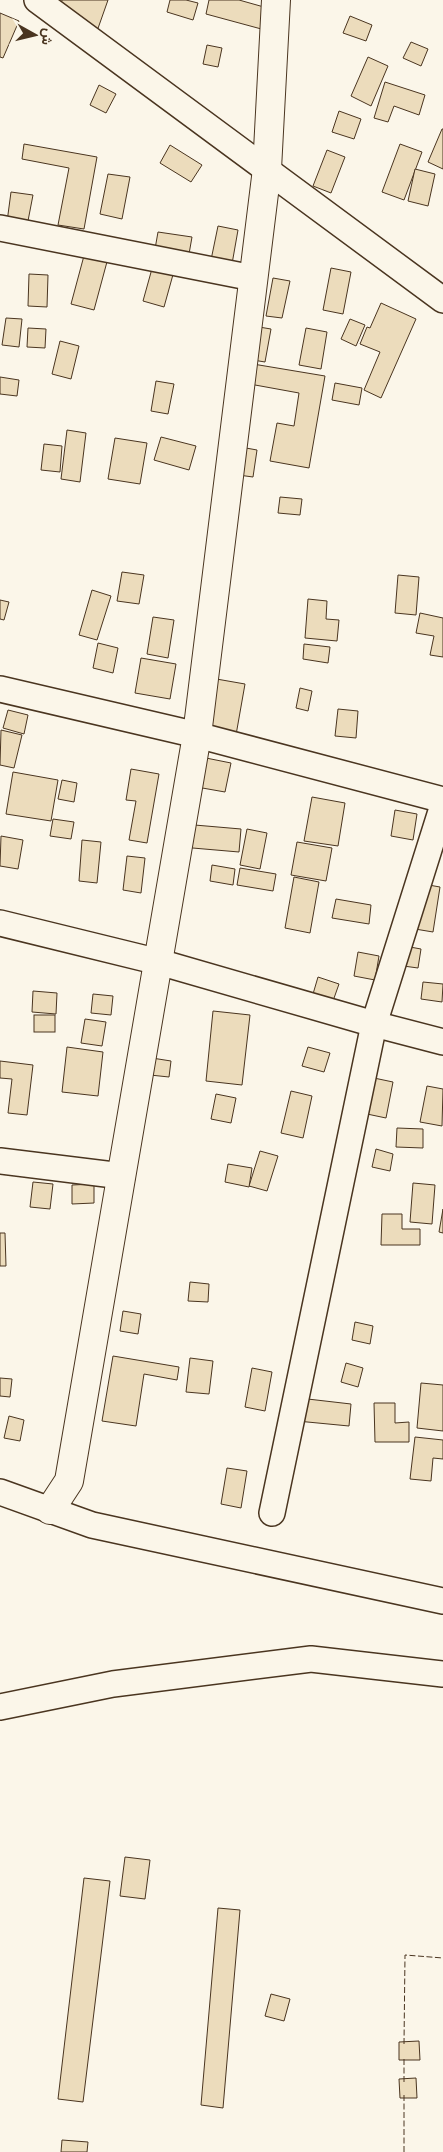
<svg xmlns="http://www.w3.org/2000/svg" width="443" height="2152" font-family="'Titillium Web',Vazirmatn,sans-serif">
	<rect width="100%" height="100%" fill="#fbf6e9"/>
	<g fill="#ecdcbc" stroke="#4a3520">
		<polygon points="62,0 108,0 96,34 55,21"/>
		<polygon points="170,0 186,0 198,3 193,20 167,12"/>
		<polygon points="209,0 239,0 271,9 265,30 206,14"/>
		<polygon points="0,13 19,21 3,58 0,57"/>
		<polygon points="350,16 372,25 366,41 343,33"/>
		<polygon points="411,42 428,49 421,66 403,58"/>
		<polygon points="207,45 222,48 218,67 203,64"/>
		<polygon points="368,57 388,66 371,106 351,96"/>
		<polygon points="385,82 425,95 419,115 394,106 388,122 374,118"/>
		<polygon points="99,85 116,94 106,113 90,105"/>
		<polygon points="339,111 361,119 354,139 332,132"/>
		<polygon points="442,129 443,129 443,169 428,162"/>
		<polygon points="24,144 97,157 84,229 58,225 69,168 22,159"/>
		<polygon points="400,144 422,152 404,200 382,192"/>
		<polygon points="170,145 202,165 191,182 160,163"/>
		<polygon points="327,150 345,157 331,193 313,186"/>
		<polygon points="415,169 435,174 428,206 408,201"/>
		<polygon points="108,174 130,177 122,219 100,214"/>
		<polygon points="11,192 33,195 27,226 7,222"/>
		<polygon points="218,226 238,230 232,264 211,260"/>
		<polygon points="158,232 192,237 189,254 155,249"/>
		<polygon points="85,252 108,258 94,310 71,304"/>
		<polygon points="153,265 174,271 164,307 143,301"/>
		<polygon points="331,268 351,272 343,314 323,310"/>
		<polygon points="29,274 48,275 47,307 28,306"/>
		<polygon points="273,278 290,281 282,318 266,316"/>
		<polygon points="381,303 416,319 381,398 364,390 380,352 360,344 367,327 370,328"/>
		<polygon points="6,318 22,319 19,347 2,345"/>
		<polygon points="350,319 365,325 356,346 341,339"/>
		<polygon points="253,326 271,329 265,362 247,359"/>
		<polygon points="28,328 46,329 45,348 27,347"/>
		<polygon points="306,328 327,332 321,369 299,365"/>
		<polygon points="60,341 79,346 71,379 52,374"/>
		<polygon points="247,363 325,376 309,468 270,461 277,423 294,426 299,393 244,383"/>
		<polygon points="0,377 19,380 17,396 0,394"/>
		<polygon points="156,381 174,384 168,414 151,411"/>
		<polygon points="335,383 362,388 359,405 332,400"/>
		<polygon points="67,430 86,433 80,482 61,479"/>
		<polygon points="161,437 196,446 189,470 154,460"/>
		<polygon points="115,438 147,443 140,484 108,479"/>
		<polygon points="44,444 62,446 60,472 41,470"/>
		<polygon points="235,446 257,450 253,477 231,474"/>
		<polygon points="280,497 302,499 300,515 278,513"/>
		<polygon points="122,572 144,575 139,604 117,601"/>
		<polygon points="398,575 419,577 416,615 395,613"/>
		<polygon points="92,590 111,596 97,640 79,635"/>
		<polygon points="308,599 327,601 326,619 339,620 337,641 305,638"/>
		<polygon points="0,600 9,602 4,620 0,619"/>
		<polygon points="420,613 443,618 443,657 430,655 434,636 416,633"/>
		<polygon points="153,617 174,620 168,658 147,654"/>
		<polygon points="98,643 118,648 113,673 93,668"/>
		<polygon points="304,644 330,647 328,663 303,659"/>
		<polygon points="141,658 176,664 170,699 135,693"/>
		<polygon points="205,677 245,684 236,735 197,728"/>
		<polygon points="300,688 312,691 308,711 296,708"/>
		<polygon points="338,709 358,711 356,738 335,736"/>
		<polygon points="8,710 28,715 24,734 3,728"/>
		<polygon points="1,730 22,735 14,768 0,765"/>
		<polygon points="196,756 231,763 225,792 191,786"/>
		<polygon points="131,769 159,774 147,843 129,840 136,801 126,800"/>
		<polygon points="13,772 58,780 51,821 6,814"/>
		<polygon points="62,780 77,783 74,802 58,799"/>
		<polygon points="312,797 345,803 338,846 304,841"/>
		<polygon points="395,810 417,814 413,840 391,836"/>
		<polygon points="53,819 74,822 71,839 50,836"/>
		<polygon points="183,824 241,829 239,852 181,847"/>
		<polygon points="247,829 267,833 260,869 240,865"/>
		<polygon points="1,836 23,840 18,869 0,866"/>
		<polygon points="82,840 101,842 97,883 79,881"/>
		<polygon points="297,842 332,848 326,881 291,875"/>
		<polygon points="127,856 145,858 141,893 123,890"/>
		<polygon points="212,865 235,869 233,885 210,881"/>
		<polygon points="240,868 276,874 273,891 237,885"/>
		<polygon points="294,877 319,882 310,933 285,928"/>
		<polygon points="423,884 440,887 433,932 415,929"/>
		<polygon points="336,899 371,905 369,924 332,918"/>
		<polygon points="399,945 421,949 418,968 396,965"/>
		<polygon points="358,952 379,956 375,980 354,976"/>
		<polygon points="318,977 339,984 333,1001 313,994"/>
		<polygon points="423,982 443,984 442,1002 421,999"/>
		<polygon points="33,991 57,993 56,1014 32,1012"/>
		<polygon points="93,994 113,996 111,1015 91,1013"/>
		<polygon points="213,1011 250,1015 242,1085 206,1081"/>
		<rect x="34" y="1015" width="21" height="17"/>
		<polygon points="85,1019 106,1022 102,1046 81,1043"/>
		<polygon points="67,1047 103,1052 98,1096 62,1092"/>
		<polygon points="308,1047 330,1053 324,1072 302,1066"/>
		<polygon points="152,1058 171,1061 169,1077 150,1075"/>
		<polygon points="0,1061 33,1065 27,1115 8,1113 12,1079 0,1078"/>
		<polygon points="374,1078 393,1082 386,1118 367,1114"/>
		<polygon points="427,1086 443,1089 442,1126 420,1122"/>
		<polygon points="291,1091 312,1096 303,1138 281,1133"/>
		<polygon points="216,1094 236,1098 231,1123 211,1119"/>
		<polygon points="397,1128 423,1129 423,1148 396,1147"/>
		<polygon points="376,1149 393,1154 390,1171 372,1167"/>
		<polygon points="260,1151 278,1156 267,1191 249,1186"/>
		<polygon points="228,1164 252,1168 249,1187 225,1182"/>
		<polygon points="33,1182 53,1184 50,1209 30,1207"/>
		<polygon points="413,1183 435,1185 432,1224 410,1222"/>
		<polygon points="94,1184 94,1203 72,1204 72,1185"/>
		<polygon points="443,1209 443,1233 439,1232"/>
		<polygon points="382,1214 402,1214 402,1229 420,1229 420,1245 381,1245"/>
		<polygon points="0,1233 5,1233 6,1266 0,1266"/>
		<polygon points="190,1282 209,1284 208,1302 188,1301"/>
		<polygon points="123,1311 141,1314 138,1334 120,1331"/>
		<polygon points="355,1322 373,1326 370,1344 352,1340"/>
		<polygon points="113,1356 179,1367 177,1380 144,1374 136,1426 102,1421"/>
		<polygon points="190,1358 213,1361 209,1394 186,1392"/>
		<polygon points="346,1363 363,1368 358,1387 341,1382"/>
		<polygon points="252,1368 272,1372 265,1411 245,1407"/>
		<polygon points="0,1378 12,1379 10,1397 0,1396"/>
		<polygon points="421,1383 443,1385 443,1431 417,1428"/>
		<polygon points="299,1398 351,1404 349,1426 297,1421"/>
		<polygon points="374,1403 395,1403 395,1423 409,1422 409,1442 375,1442"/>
		<polygon points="9,1416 24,1420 20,1441 4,1438"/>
		<polygon points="415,1437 443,1440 443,1459 433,1458 431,1481 410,1479"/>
		<polygon points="227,1468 247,1471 241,1508 221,1504"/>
		<polygon points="125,1857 150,1860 145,1899 120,1896"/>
		<polygon points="84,1878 110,1881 83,2102 58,2099"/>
		<polygon points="218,1908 240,1910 223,2108 201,2105"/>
		<polygon points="271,1994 290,1999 284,2021 265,2016"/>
		<polygon points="419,2041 420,2060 399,2060 399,2042"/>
		<polygon points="416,2078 417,2098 400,2098 399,2079"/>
		<polygon points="62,2140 88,2142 87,2152 61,2152"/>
	</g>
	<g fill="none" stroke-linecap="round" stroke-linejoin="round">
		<g stroke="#4a3520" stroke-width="28">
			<g id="minor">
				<polyline points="37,0 443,300"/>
				<polyline points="0,228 253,278"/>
				<polyline points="0,689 197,735 443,800"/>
				<polyline points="0,923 159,962 374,1024 443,1042"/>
				<polyline points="0,1161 122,1176"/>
				<polyline points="0,1492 92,1525 443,1601"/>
				<polyline points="272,1513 374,1024 443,805"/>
				<polyline points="0,1707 113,1684 311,1659 443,1674"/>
			</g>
		</g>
		<g stroke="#4a3520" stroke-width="30">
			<polyline id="tertiary" points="50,1510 69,1481 197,735 267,169 276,0"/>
		</g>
		<use href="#minor" stroke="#fbf6e9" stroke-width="25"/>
		<use href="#tertiary" stroke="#fbf6e9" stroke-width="28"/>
		<g stroke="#4a3520" stroke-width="1" stroke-dasharray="6 2.5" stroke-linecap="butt">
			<polyline points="404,2044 405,1955 443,1958"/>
			<polyline points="404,2082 404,2057"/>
			<polyline points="404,2152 404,2094"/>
		</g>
	</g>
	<g transform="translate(35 35) rotate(98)" stroke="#fbf6e9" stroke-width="4" paint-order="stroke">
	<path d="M0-4L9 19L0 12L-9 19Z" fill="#4a3520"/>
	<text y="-8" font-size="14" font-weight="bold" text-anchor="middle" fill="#4a3520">ش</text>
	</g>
</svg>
